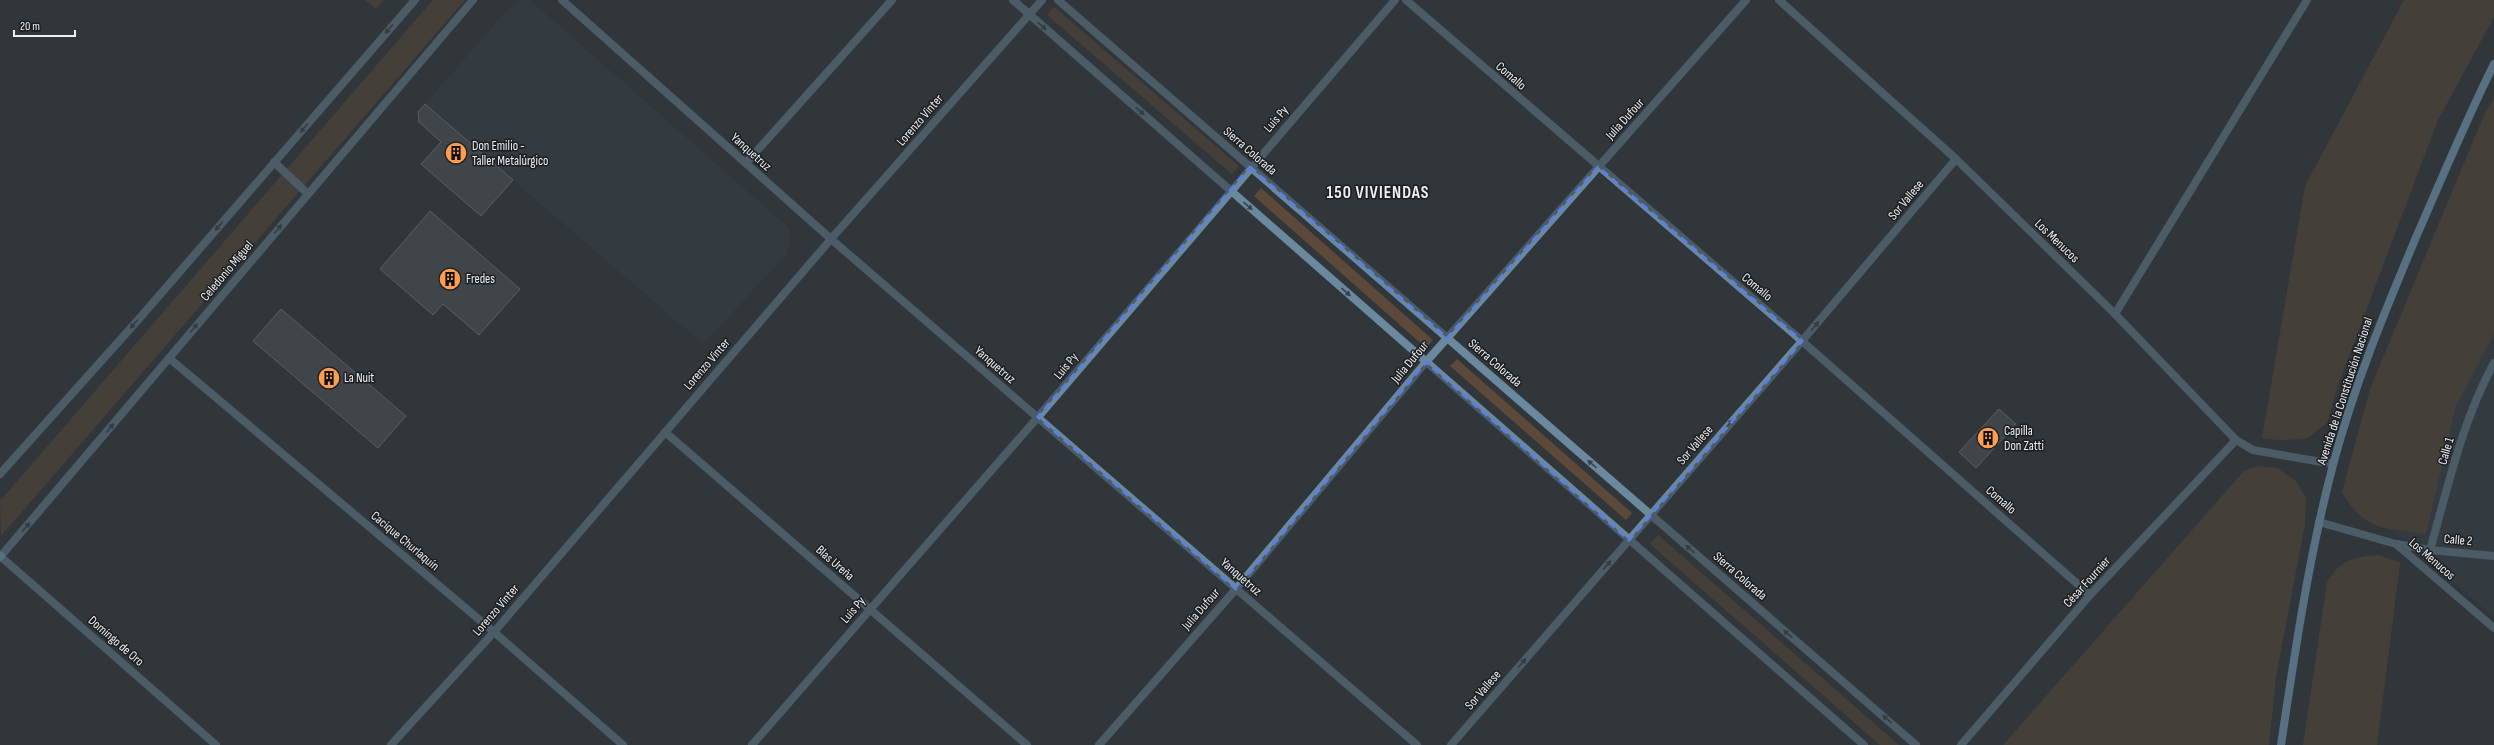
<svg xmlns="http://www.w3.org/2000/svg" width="2494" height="745" font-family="'Sofia Sans Condensed',sans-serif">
	<rect width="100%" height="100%" fill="#31363a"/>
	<g fill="#354048">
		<polygon points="530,0 789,228 790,241 786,255 703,344 425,104 515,1"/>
		<polygon points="2494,149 2494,617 2366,508"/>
	</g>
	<g fill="#5d493a">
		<polygon points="365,0 384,0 376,9"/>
		<polygon points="433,0 465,0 1,536 0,501"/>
		<polygon points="2404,0 2494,0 2494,17 2438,120 2338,385 2327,423 2306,439 2278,440 2262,438 2305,186"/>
		<polygon points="1054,7 1239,166 1232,174 1047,15"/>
		<path d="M2494 98V334L2456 406 2426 534C2385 528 2365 532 2342 492L2370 389 2484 115Z"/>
		<polygon points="1261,188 1433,340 1426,348 1254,196"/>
		<polygon points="1457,359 1632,513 1626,520 1450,366"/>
		<polygon points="2258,466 2277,468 2296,481 2306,498 2305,524 2276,677 2269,745 2003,745 2244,471"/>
		<polygon points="1658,535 1899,745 1880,745 1650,544"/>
		<path d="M2379 555 2400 563 2377 745H2303L2327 582C2341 559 2354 557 2379 555Z"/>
	</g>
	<g fill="#52585c" stroke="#868c91">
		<polygon points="425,104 513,180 481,216 421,164 441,142 419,122 418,112"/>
		<polygon points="430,211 520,289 479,335 443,304 433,315 380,269"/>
		<polygon points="281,309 406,416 378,448 253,341"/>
		<polygon points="1999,409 2016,424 1976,468 1959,452"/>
	</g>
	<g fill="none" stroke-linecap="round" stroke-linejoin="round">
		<g stroke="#6a899e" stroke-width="8">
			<polyline points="274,162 308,194"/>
			<polyline points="746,163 892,0"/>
		</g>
		<g stroke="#6a899e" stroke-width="8">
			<polyline points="562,0 831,239 1417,745"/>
			<polyline points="1013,0 1864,745"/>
			<polyline points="1058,0 1916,745"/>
			<polyline points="1406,0 1802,341 2090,595"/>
			<polyline points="2115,314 2307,0"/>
			<polyline points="169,358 494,632 623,745"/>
			<polyline points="665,432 1027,745"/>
			<polyline points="2319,522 2396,544 2494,628"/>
			<polyline points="2397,544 2430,550 2494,556"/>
			<path d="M2430 550C2448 487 2462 421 2494 363"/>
			<polyline points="0,556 216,745"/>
			<polyline points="391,745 494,632 831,239 1042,0"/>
			<polyline points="752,745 1038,417 1395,0"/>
			<polyline points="1099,745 1236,589 1426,362 1746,0"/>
			<polyline points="1961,745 2090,595 2236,440"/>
		</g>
		<g stroke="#6a899e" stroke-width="8">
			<polyline points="1779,0 1956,159 2115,314 2236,440 2253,450 2333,464"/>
			<polyline points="0,474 138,320 415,0"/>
			<polyline points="1,556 473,0"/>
			<polyline points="1451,745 1802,341 1956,159"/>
		</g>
		<g stroke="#86b8da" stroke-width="8">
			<polyline points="0,557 1,556"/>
			<path d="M2281 745C2295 651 2309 556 2333 465 2354 385 2385 311 2417 235 2442 178 2466 120 2494 64"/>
		</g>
	</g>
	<defs><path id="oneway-solid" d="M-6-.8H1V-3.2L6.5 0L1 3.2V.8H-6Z"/></defs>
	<g fill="#37434b">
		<use href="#oneway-solid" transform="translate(1042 26) rotate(41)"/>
		<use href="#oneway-solid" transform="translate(389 29) rotate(131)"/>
		<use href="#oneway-solid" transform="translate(1140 111) rotate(41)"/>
		<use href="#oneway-solid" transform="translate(304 128) rotate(131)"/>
		<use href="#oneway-solid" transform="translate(1248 206) rotate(41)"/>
		<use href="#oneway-solid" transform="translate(219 226) rotate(131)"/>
		<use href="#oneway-solid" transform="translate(278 229) rotate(-50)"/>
		<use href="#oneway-solid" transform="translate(1346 292) rotate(41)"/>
		<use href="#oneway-solid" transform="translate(134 324) rotate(132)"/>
		<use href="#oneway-solid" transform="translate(1815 326) rotate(-50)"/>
		<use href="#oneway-solid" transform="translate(194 328) rotate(-50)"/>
		<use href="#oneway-solid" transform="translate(1729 424) rotate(-49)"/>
		<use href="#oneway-solid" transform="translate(110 428) rotate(-50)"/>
		<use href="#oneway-solid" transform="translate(1592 464) rotate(-139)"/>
		<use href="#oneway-solid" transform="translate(26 527) rotate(-50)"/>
		<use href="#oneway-solid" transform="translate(1690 549) rotate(-139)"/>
		<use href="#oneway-solid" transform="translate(1607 565) rotate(-49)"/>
		<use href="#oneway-solid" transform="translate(1788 634) rotate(-139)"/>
		<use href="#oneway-solid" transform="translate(1522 663) rotate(-49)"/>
		<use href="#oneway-solid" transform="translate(1887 719) rotate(-139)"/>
	</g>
	<path d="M0 0H2494V745H0ZM1250 167 1447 338 1598 167 1802 341 1629 540 1426 362 1236 589 1038 417Z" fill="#31363a" fill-opacity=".55" fill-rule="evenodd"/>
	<path fill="none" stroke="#5c7fe0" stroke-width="3" stroke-dasharray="8 5" stroke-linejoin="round" d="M1250 167 1447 338 1598 167 1802 341 1629 540 1426 362 1236 589 1038 417Z"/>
	<defs>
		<g id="building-disc" transform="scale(1.15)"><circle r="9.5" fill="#fc9d52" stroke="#1b1d1f"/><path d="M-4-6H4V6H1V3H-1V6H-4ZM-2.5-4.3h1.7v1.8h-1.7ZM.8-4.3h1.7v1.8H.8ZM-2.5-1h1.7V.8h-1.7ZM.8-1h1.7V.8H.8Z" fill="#111"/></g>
	</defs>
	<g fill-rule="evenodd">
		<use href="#building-disc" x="456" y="153"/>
		<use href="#building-disc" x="450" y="279"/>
		<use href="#building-disc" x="329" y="378"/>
		<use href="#building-disc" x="1988" y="438"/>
	</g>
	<g text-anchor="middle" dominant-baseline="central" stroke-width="3" stroke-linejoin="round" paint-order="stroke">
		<g font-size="13" fill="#eef1f4" stroke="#1b1d1f">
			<text transform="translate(1511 76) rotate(41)">Comallo</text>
			<text transform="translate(1276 119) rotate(-49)">Luis Py</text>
			<text transform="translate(1625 119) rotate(-48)">Julia Dufour</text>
			<text transform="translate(920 120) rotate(-49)">Lorenzo Vinter</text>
			<text transform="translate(1250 151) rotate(41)">Sierra Colorada</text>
			<text transform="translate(751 152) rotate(42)">Yanquetruz</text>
			<text transform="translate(1906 200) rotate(-50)">Sor Vallese</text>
			<text transform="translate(2057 241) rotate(44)">Los Menucos</text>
			<text transform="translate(227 271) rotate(-50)">Celedonio Miguel</text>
			<text transform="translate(1757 287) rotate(40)">Comallo</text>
			<text transform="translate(1410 362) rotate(-50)">Julia Dufour</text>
			<text transform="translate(1495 363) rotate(41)">Sierra Colorada</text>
			<text transform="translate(707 364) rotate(-49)">Lorenzo Vinter</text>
			<text transform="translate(995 365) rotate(41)">Yanquetruz</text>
			<text transform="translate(1066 366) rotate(-50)">Luis Py</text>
			<text transform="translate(2345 391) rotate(-72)">Avenida de la Constitución Nacional</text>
			<text transform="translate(1695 445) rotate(-49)">Sor Vallese</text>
			<text transform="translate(2446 451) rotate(-74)">Calle 1</text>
			<text transform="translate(2001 500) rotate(41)">Comallo</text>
			<text transform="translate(2458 540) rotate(5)">Calle 2</text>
			<text transform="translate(405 541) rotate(40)">Cacique Churlaquín</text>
			<text transform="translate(2432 559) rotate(41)">Los Menucos</text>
			<text transform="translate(835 563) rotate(41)">Blas Ureña</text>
			<text transform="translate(1740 576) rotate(41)">Sierra Colorada</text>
			<text transform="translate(1241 577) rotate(41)">Yanquetruz</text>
			<text transform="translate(2087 582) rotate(-48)">César Fournier</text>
			<text transform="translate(1201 609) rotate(-49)">Julia Dufour</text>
			<text transform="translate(496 610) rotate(-49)">Lorenzo Vinter</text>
			<text transform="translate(853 610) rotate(-49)">Luis Py</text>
			<text transform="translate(116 641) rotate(41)">Domingo de Oro</text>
			<text transform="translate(1483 690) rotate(-49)">Sor Vallese</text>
		</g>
		<g font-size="13" fill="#eef1f4" stroke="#1b1d1f" text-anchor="start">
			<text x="472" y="146">Don Emilio -<tspan x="472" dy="15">Taller Metalúrgico</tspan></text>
			<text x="466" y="279">Fredes</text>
			<text x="344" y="378">La Nuit</text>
			<text x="2004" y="431">Capilla<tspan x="2004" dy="15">Don Zatti</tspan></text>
		</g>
		<g font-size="17" font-weight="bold" letter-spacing="1" fill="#eef1f4" stroke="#1b1d1f">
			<text x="1378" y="193">150 VIVIENDAS</text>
		</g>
	</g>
	<path d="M14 30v6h61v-6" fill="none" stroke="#eef1f4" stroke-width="2"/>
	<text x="20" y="30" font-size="12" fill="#eef1f4" stroke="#1b1d1f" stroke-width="3" paint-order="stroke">20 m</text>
</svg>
